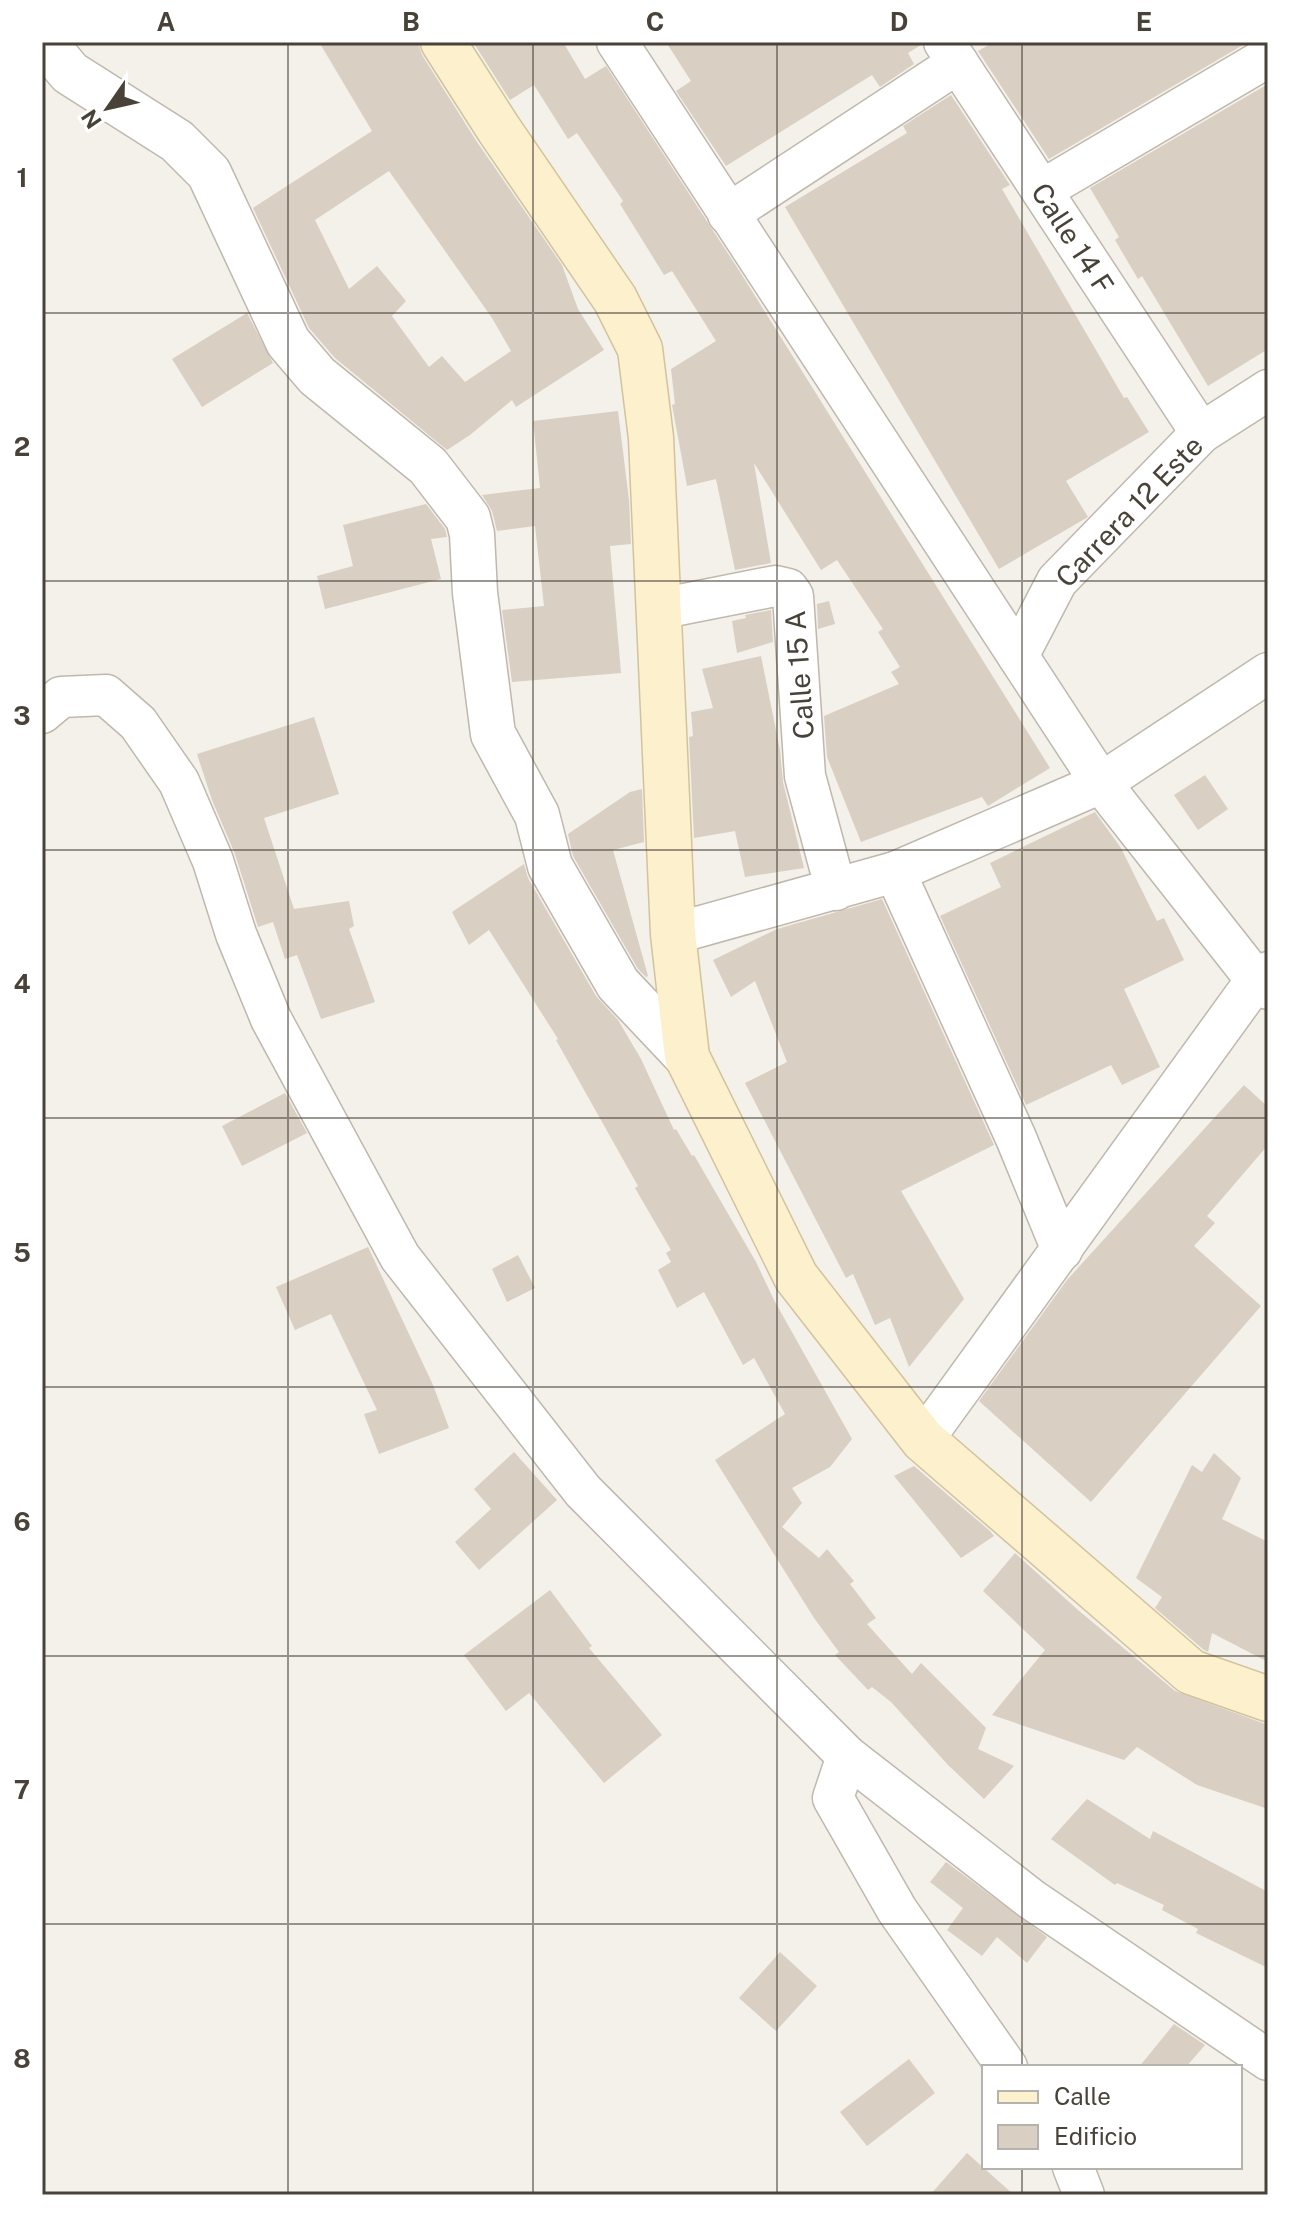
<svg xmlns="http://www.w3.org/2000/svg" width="1310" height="2237" font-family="'Public Sans',sans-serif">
	<rect width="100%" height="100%" fill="#f4f1ea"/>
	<g fill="#d9cfc3" fill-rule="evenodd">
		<path d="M319 42H418L422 55 477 142 562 265 578 309 604 350 516 407 512 400 470 435 447 450 335 358 309 328 253 208 372 131ZM389 171 492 318 511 351 465 382 442 356 429 367 392 316 406 301 377 266 349 289 315 220Z"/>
		<polygon points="473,42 563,42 585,79 606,66 742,275 1050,768 988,806 982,797 861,842 827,757 824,716 899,684 891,672 900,667 878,632 883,629 837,560 821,570 754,463 771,563 735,570 716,479 687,486 672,405 675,404 671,369 716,341 672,271 664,275 620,204 623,201 577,133 568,139 534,85 510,100"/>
		<polygon points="666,42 921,42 921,45 908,53 914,64 880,87 872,75 726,166 676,91 691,81"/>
		<polygon points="994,42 1248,42 1049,159 978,51"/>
		<polygon points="1268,84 1268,349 1208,386 1142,276 1138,279 1115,240 1119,237 1090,188"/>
		<polygon points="951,95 1010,185 1002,189 1124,398 1127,397 1149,432 1066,481 1088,517 999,569 785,207 907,133 903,126"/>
		<polygon points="247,313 273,363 202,407 172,359"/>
		<polygon points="618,411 629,500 631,544 610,546 621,673 512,682 502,610 544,606 535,526 497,531 492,511 482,495 540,488 533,421"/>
		<polygon points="426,504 445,529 447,537 431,539 441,579 325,609 317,576 353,566 343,525"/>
		<polygon points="829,601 835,624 818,629 817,604"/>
		<polygon points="771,610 773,642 737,653 732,621 746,618 745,615"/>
		<polygon points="761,656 780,750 783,782 804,868 745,877 735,831 694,838 689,737 693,736 691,712 713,708 702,669"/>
		<polygon points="314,717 339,794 264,818 294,909 349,901 354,926 349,929 375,1002 321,1019 297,955 285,959 273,922 258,927 235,854 212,800 197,754"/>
		<polygon points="1205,775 1228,809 1198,830 1174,795"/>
		<polygon points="642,789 644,842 613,850 648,976 646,977 638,969 573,856 568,834 630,792"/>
		<polygon points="1095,812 1121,848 1157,921 1164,918 1184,960 1124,989 1160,1067 1122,1085 1111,1065 1026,1105 940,916 1001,887 990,863"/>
		<polygon points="524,864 528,878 596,996 618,1020 641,1059 674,1130 676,1129 692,1156 694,1155 756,1262 774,1300 852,1439 830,1467 792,1488 802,1503 782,1527 819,1558 827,1549 854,1581 850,1584 876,1618 867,1624 912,1674 921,1663 986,1728 978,1749 1014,1766 984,1799 948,1765 891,1702 872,1687 868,1690 835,1655 839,1652 814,1618 715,1460 785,1414 754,1358 743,1365 704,1292 677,1308 658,1270 671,1262 666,1253 671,1250 635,1188 638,1186 556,1040 558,1039 489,930 469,945 452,912"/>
		<polygon points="882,899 994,1145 901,1191 964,1299 909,1367 890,1318 875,1325 853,1274 846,1278 745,1083 787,1062 755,981 731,997 713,960 777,929"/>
		<polygon points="1244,1085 1268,1107 1268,1145 1207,1216 1215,1223 1194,1246 1261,1306 1091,1502 979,1401 1067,1280"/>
		<polygon points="285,1093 307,1133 242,1166 222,1126"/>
		<polygon points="368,1247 433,1385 449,1428 379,1454 364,1414 377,1410 331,1314 295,1330 276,1287"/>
		<polygon points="518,1255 535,1288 507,1302 492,1269"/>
		<polygon points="514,1452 557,1500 479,1570 455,1542 491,1509 474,1489"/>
		<polygon points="1214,1453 1241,1478 1222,1519 1268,1542 1268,1662 1212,1633 1208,1652 1204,1650 1155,1608 1162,1597 1136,1578 1192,1465 1202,1472"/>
		<polygon points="914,1466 990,1531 994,1536 961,1558 894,1476"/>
		<polygon points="1015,1553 1078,1610 1175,1691 1268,1725 1268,1809 1197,1785 1137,1747 1124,1760 992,1715 1045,1650 983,1591"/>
		<polygon points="550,1590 592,1646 589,1648 662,1735 604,1783 529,1693 506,1711 464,1655"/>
		<polygon points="1087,1799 1150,1839 1153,1831 1268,1892 1268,1968 1196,1933 1198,1929 1162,1910 1164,1905 1117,1883 1115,1885 1051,1839"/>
		<polygon points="946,1862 1047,1937 1027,1963 997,1937 982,1956 947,1930 963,1908 930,1882"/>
		<polygon points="780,1952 817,1986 776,2031 739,1998"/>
		<polygon points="1174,2024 1205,2045 1186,2067 1139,2067"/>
		<polygon points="909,2059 935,2093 867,2146 840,2112"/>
		<polygon points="967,2153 1014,2195 930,2195"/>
	</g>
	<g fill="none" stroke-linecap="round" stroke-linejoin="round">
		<g stroke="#c0b8ad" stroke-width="43">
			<g id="minor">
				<polyline points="617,42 1101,783 1256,980 1268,989"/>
				<polyline points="944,42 1201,433"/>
				<polyline points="1042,190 1268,57"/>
				<polyline points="728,214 958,63"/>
				<polyline points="659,609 775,586 788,589 793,596 805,776 836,890"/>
				<polyline points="1018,656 1057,581 1201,433 1268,390"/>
				<polyline points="42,713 61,697 106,695 138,723 179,782 213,861 236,934 271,1019 400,1257 583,1491 847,1756 1031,1899 1268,2060"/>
				<polyline points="895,872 1016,1138 1062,1250"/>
				<polyline points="673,934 895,872 1101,783 1268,673"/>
				<polyline points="923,1440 1256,980 1268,972"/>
				<polyline points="847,1756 833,1798 897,1910 1007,2067"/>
				<polyline points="1073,2167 1084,2195"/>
			</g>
		</g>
		<g stroke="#c0b8ad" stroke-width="47">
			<polyline id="tertiary" points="44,42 70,73 177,141 209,173 288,342 317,376 428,466 468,518 472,534 475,593 493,734 537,815 550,866 618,984 687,1057"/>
		</g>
		<g stroke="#d2c39b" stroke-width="47">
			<polyline id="secondary" points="443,42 498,128 615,299 640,349 651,438 673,934 687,1057 796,1277 923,1440 1191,1672 1268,1699"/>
		</g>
		<use href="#minor" stroke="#fff" stroke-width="40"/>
		<use href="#tertiary" stroke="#fff" stroke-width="44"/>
		<use href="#secondary" stroke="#fdf0cc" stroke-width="44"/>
	</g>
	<path fill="none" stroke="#484238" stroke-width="2" stroke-opacity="0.55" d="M288 42V2195M533 42V2195M777 42V2195M1022 42V2067M42 313H1268M42 581H1268M42 850H1268M42 1118H1268M42 1387H1268M42 1656H1268M42 1924H1268M1022 2167V2195"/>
	<g text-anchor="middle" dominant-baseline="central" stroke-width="6" stroke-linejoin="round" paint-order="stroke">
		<g font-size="28" fill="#484238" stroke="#fff">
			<text transform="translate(1073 238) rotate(57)">Calle 14 F</text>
			<text transform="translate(1129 511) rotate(-46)">Carrera 12 Este</text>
			<text transform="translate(799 675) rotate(-94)">Calle 15 A</text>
		</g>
	</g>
	<rect width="1310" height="2237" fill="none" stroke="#ffffff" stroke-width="88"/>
	<rect x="982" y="2065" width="260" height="104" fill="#ffffff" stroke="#b6b3af" stroke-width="2"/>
	<rect x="998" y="2091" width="40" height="12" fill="#fdf0cc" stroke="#b6b3af" stroke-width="2"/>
	<text x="1054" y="2105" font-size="24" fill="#484238">Calle</text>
	<rect x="998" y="2125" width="40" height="24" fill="#d9cfc3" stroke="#b6b3af" stroke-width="2"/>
	<text x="1054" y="2145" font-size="24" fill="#484238">Edificio</text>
	<g transform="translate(108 108) rotate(236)" stroke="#ffffff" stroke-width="6" paint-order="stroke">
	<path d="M0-6L14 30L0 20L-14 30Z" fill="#484238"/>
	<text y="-12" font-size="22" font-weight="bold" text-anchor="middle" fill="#484238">N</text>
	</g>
	<rect x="44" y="44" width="1222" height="2149" fill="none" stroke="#484238" stroke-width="3"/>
	<g font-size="26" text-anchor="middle" font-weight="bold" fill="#484238">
		<text x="166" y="31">A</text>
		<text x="411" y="31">B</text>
		<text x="655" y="31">C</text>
		<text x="899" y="31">D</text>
		<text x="1144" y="31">E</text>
		<text x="22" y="187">1</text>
		<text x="22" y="456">2</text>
		<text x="22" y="725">3</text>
		<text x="22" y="993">4</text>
		<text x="22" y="1262">5</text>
		<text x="22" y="1531">6</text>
		<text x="22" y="1799">7</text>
		<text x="22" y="2068">8</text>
	</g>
</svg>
